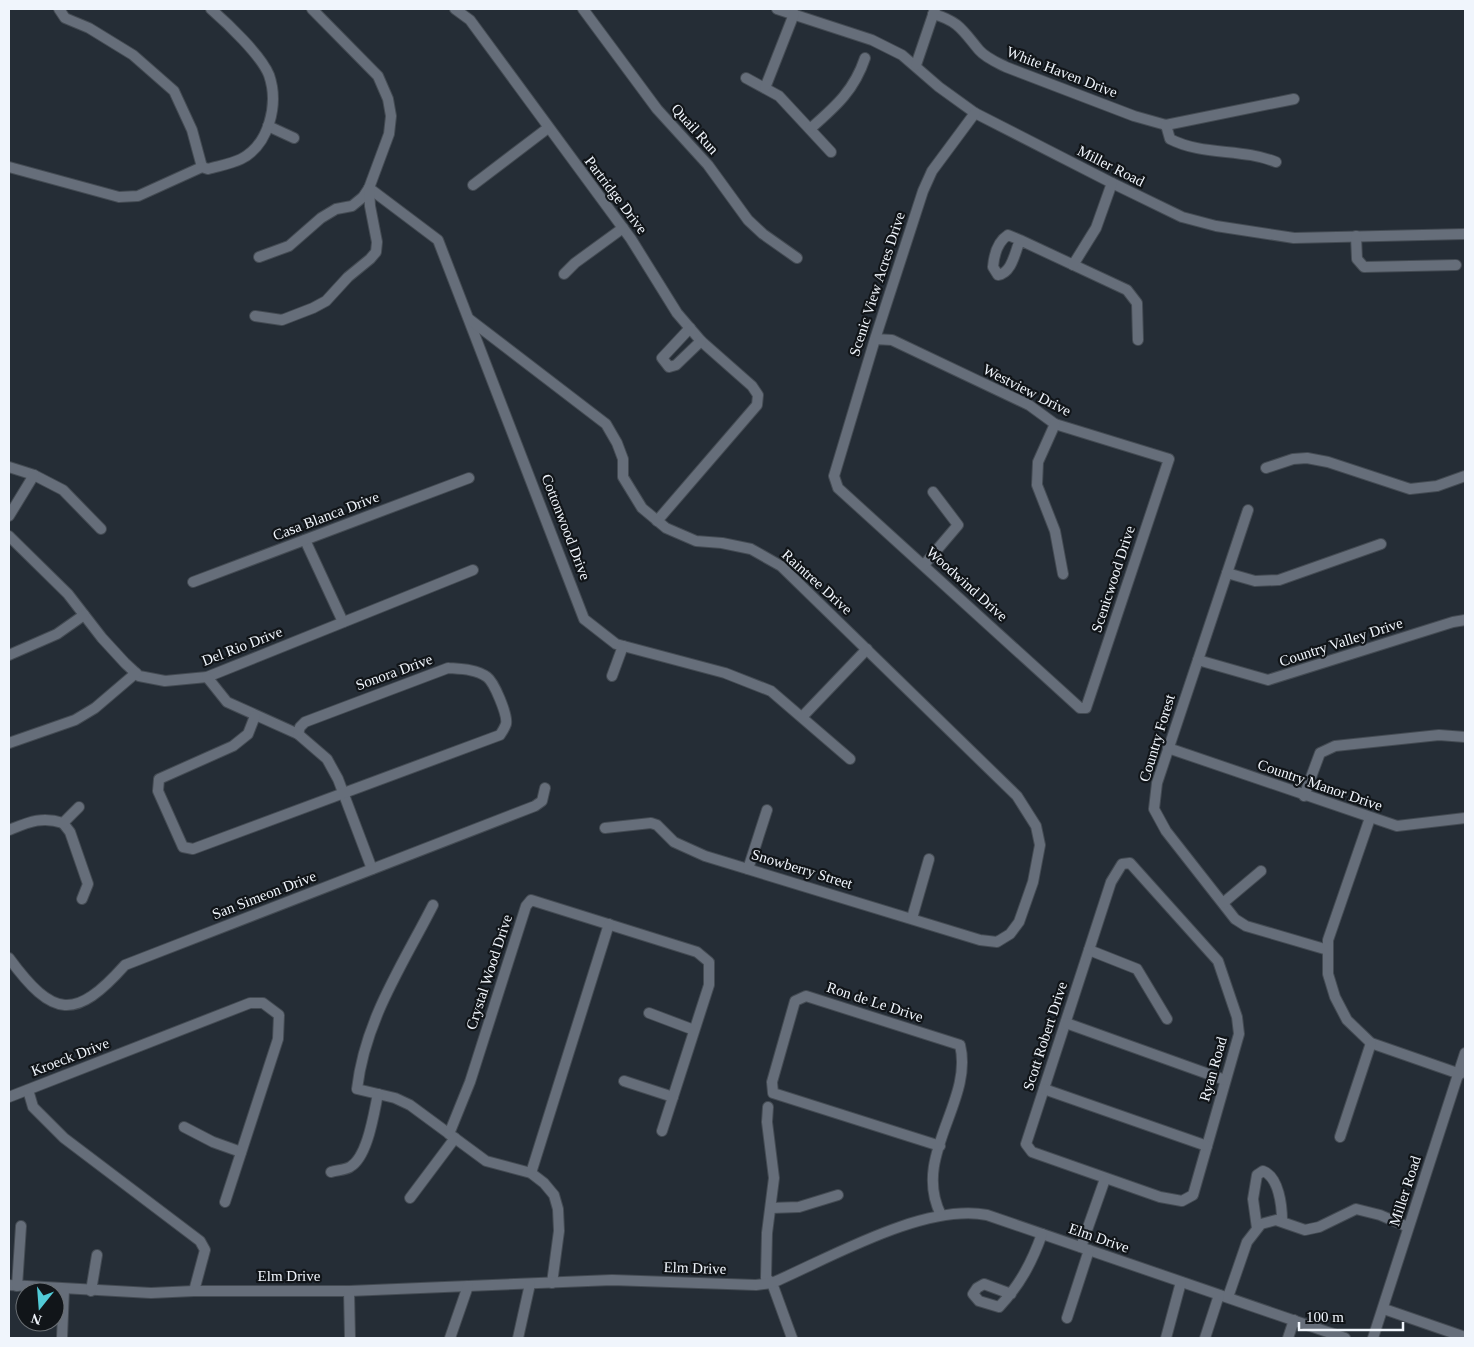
<svg xmlns="http://www.w3.org/2000/svg" width="1474" height="1347" font-family="'Times New Roman',serif">
	<rect width="100%" height="100%" fill="#252d36"/>
	<g fill="none" stroke-linecap="round" stroke-linejoin="round">
		<g stroke="#444b53" stroke-width="12">
			<g id="minor">
				<polyline points="59,9 65,18 89,28 133,55 174,91 192,130 202,167"/>
				<polyline points="455,9 470,20 631,239 677,313 701,341 752,386 758,395 757,405 657,521"/>
				<polyline points="583,9 657,109 708,165 748,220 763,234 797,258"/>
				<polyline points="777,9 872,40 902,55 939,87 975,113 1112,183 1182,217 1216,226 1294,238 1465,234"/>
				<path d="M933 14C959 21 963 31 979 50 986 58 996 62 1006 67L1134 116 1166 125 1294 99"/>
				<polyline points="916,65 935,9"/>
				<polyline points="746,78 779,96 831,152"/>
				<polyline points="765,88 794,14"/>
				<path d="M1166 125 1170 139C1203 156 1241 148 1276 162"/>
				<polyline points="268,126 294,138"/>
				<path d="M810 129C835 107 854 91 865 58"/>
				<path d="M9 167 119 197 138 196 202 167 208 169C218 166 231 164 241 159 269 145 279 104 269 75 261 55 227 23 211 9"/>
				<polyline points="473,185 548,128"/>
				<polyline points="369,188 438,240 584,619 616,644 725,673 771,691 850,759"/>
				<polyline points="1356,236 1357,259 1364,267 1456,265"/>
				<path d="M1020 240C1015 252 1012 273 998 275L993 267C994 255 997 242 1008 235L1020 240 1127 290 1137 303 1138 340"/>
				<polyline points="259,257 289,246 321,218 336,209 352,206 363,197 369,188 389,134 391,116 388,99 378,76 312,9"/>
				<polyline points="1073,265 1096,228 1112,183"/>
				<polyline points="564,274 575,263 623,228"/>
				<polyline points="255,316 282,320 313,308 326,301 348,277 370,259 376,252 377,242 370,206 369,188"/>
				<polyline points="469,319 606,424 617,443 623,459 623,477 642,508 666,528 696,541 722,543 751,549 781,566 1017,796 1036,826 1040,845 1033,882 1019,922 1010,934 997,942 980,940 705,856 674,842 657,825 651,823 605,828"/>
				<polyline points="690,328 662,358 669,367 676,365 701,341"/>
				<polyline points="875,339 892,340 1029,405 1055,424 1169,459 1086,708 1080,708 838,488 834,476 875,339 923,191 932,171 975,113"/>
				<polyline points="1055,424 1038,462 1037,485 1055,531 1063,574"/>
				<polyline points="9,467 34,475 63,490 101,529"/>
				<polyline points="1266,468 1293,459 1307,458 1328,462 1410,489 1437,486 1465,476"/>
				<polyline points="1248,510 1157,783 1154,809 1166,831 1235,919 1246,926 1328,950"/>
				<polyline points="9,516 34,475"/>
				<polyline points="9,536 68,594 102,638 125,663 139,676 165,681 207,677 473,570"/>
				<polyline points="305,540 343,622"/>
				<polyline points="924,565 958,525 933,492"/>
				<polyline points="1227,573 1255,581 1279,580 1381,544"/>
				<polyline points="193,582 469,478"/>
				<polyline points="9,655 57,634 84,615"/>
				<polyline points="1198,660 1268,680 1453,622 1465,620"/>
				<polyline points="612,676 623,646"/>
				<polyline points="207,677 227,702 298,734 327,759 338,779 372,869"/>
				<path d="M255 716 248 734 233 746 159 779 158 791 183 847 193 849 500 735C502 732 505 727 506 724 508 715 494 682 487 677 476 669 461 669 448 668L305 722 300 727 298 734"/>
				<polyline points="802,717 867,649"/>
				<polyline points="9,743 75,720 95,708 136,673"/>
				<polyline points="1168,748 1397,826 1465,818"/>
				<polyline points="1304,796 1320,753 1335,746 1439,735 1465,737"/>
				<polyline points="1370,818 1328,940 1328,974 1335,997 1347,1020 1371,1043 1460,1074"/>
				<polyline points="63,823 70,832 88,884 82,899"/>
				<path d="M9 830C29 822 42 816 63 823L79 807"/>
				<polygon points="1130,863 1218,961 1237,1017 1239,1034 1193,1195 1182,1201 1160,1197 1032,1152 1026,1144 1111,882 1122,864"/>
				<polyline points="748,869 767,810"/>
				<polyline points="1223,903 1261,871"/>
				<path d="M433 905C402 966 365 1020 357 1089L395 1098 410 1105 486 1161 531 1173 544 1183 554 1195 558 1209 559 1231 552 1283"/>
				<polyline points="912,918 929,859"/>
				<polyline points="1089,950 1137,969 1167,1019"/>
				<path d="M9 958C53 1018 75 1021 125 965L535 806 542 801 545 788"/>
				<polyline points="649,1013 694,1030"/>
				<polyline points="1066,1023 1225,1080"/>
				<polyline points="624,1081 673,1097"/>
				<polyline points="1044,1089 1207,1146"/>
				<polyline points="28,1090 33,1107 64,1138 200,1241 205,1250 194,1291"/>
				<polyline points="9,1097 250,1003 263,1003 279,1015 278,1039 225,1202"/>
				<polyline points="768,1107 767,1122 774,1178 767,1233 766,1278 772,1283 792,1338"/>
				<polyline points="184,1127 213,1142 241,1152"/>
				<polyline points="449,1134 470,1082 526,906 531,900 697,952 709,962 709,985 662,1131"/>
				<polyline points="1340,1137 1371,1043"/>
				<path d="M940 1146 773 1093 772 1082 795 1001 806 996 960 1045C974 1101 911 1156 941 1215"/>
				<path d="M331 1172C337 1170 345 1170 350 1167 368 1157 374 1112 378 1094"/>
				<polyline points="531,1173 609,924"/>
				<polyline points="410,1198 455,1138"/>
				<polyline points="771,1208 799,1207 838,1195"/>
				<path d="M1257 1228 1253 1199 1257 1175 1263 1171C1279 1177 1282 1206 1282 1221"/>
				<polyline points="1081,1247 1105,1179"/>
				<path d="M9 1285 151 1293 194 1291H349L612 1280 756 1285 772 1283C830 1258 924 1203 987 1215L1345 1338"/>
				<polyline points="17,1286 21,1226"/>
				<polyline points="91,1291 97,1255"/>
				<polyline points="349,1291 350,1338"/>
				<path d="M1011 1294 984 1284 977 1288 973 1294 979 1301 999 1307C1020 1285 1032 1262 1042 1234"/>
				<polyline points="1228,1297 1247,1242 1261,1224 1276,1220 1305,1230 1319,1227 1356,1209 1380,1215 1408,1227"/>
				<polyline points="1384,1309 1465,1337"/>
				<polyline points="1067,1318 1089,1250"/>
				<polyline points="62,1338 64,1289"/>
				<polyline points="450,1338 468,1286"/>
				<polyline points="518,1338 530,1284"/>
				<polyline points="1166,1338 1181,1282"/>
				<polyline points="1205,1338 1219,1295"/>
				<polyline points="1288,1338 1294,1320"/>
				<polyline points="1373,1338 1465,1053"/>
			</g>
		</g>
		<use href="#minor" stroke="#666e7a" stroke-width="10"/>
	</g>
	<g text-anchor="middle" dominant-baseline="central" stroke-width="4.5" stroke-linejoin="round" paint-order="stroke">
		<g font-size="15" fill="#f0f5fc" stroke="#111519">
			<text transform="translate(1062 72) rotate(21)">White Haven Drive</text>
			<text transform="translate(695 129) rotate(48)">Quail Run</text>
			<text transform="translate(1111 166) rotate(27)">Miller Road</text>
			<text transform="translate(616 195) rotate(53)">Partridge Drive</text>
			<text transform="translate(877 284) rotate(-72)">Scenic View Acres Drive</text>
			<text transform="translate(1027 390) rotate(27)">Westview Drive</text>
			<text transform="translate(326 516) rotate(-21)">Casa Blanca Drive</text>
			<text transform="translate(566 527) rotate(69)">Cottonwood Drive</text>
			<text transform="translate(1113 579) rotate(-72)">Scenicwood Drive</text>
			<text transform="translate(817 582) rotate(42)">Raintree Drive</text>
			<text transform="translate(967 584) rotate(42)">Woodwind Drive</text>
			<text transform="translate(1341 642) rotate(-18)">Country Valley Drive</text>
			<text transform="translate(242 646) rotate(-21)">Del Rio Drive</text>
			<text transform="translate(394 672) rotate(-20)">Sonora Drive</text>
			<text transform="translate(1157 738) rotate(-73)">Country Forest</text>
			<text transform="translate(1320 785) rotate(19)">Country Manor Drive</text>
			<text transform="translate(802 869) rotate(17)">Snowberry Street</text>
			<text transform="translate(264 895) rotate(-21)">San Simeon Drive</text>
			<text transform="translate(489 972) rotate(-72)">Crystal Wood Drive</text>
			<text transform="translate(875 1002) rotate(18)">Ron de Le Drive</text>
			<text transform="translate(1045 1036) rotate(-72)">Scott Robert Drive</text>
			<text transform="translate(70 1057) rotate(-21)">Kroeck Drive</text>
			<text transform="translate(1213 1069) rotate(-74)">Ryan Road</text>
			<text transform="translate(1405 1191) rotate(-72)">Miller Road</text>
			<text transform="translate(1099 1238) rotate(19)">Elm Drive</text>
			<text transform="translate(695 1268) rotate(2)">Elm Drive</text>
			<text x="289" y="1276">Elm Drive</text>
		</g>
	</g>
	<rect width="1474" height="1347" fill="none" stroke="#f0f5fc" stroke-width="20"/>
	<g transform="translate(40 1307) rotate(197)"><circle r="24" fill="#111519" stroke="#6a6f74"/>
	<path d="M0-4L9 19L0 12L-9 19Z" fill="#52cbd7"/>
	<text y="-8" font-size="14" font-weight="bold" text-anchor="middle" fill="#f0f5fc">N</text>
	</g>
	<path d="M1299 1322v8h104v-8" fill="none" stroke="#f0f5fc" stroke-width="2.5"/>
	<text x="1306" y="1322" font-size="15" fill="#f0f5fc" stroke="#111519" stroke-width="4" paint-order="stroke">100 m</text>
</svg>
